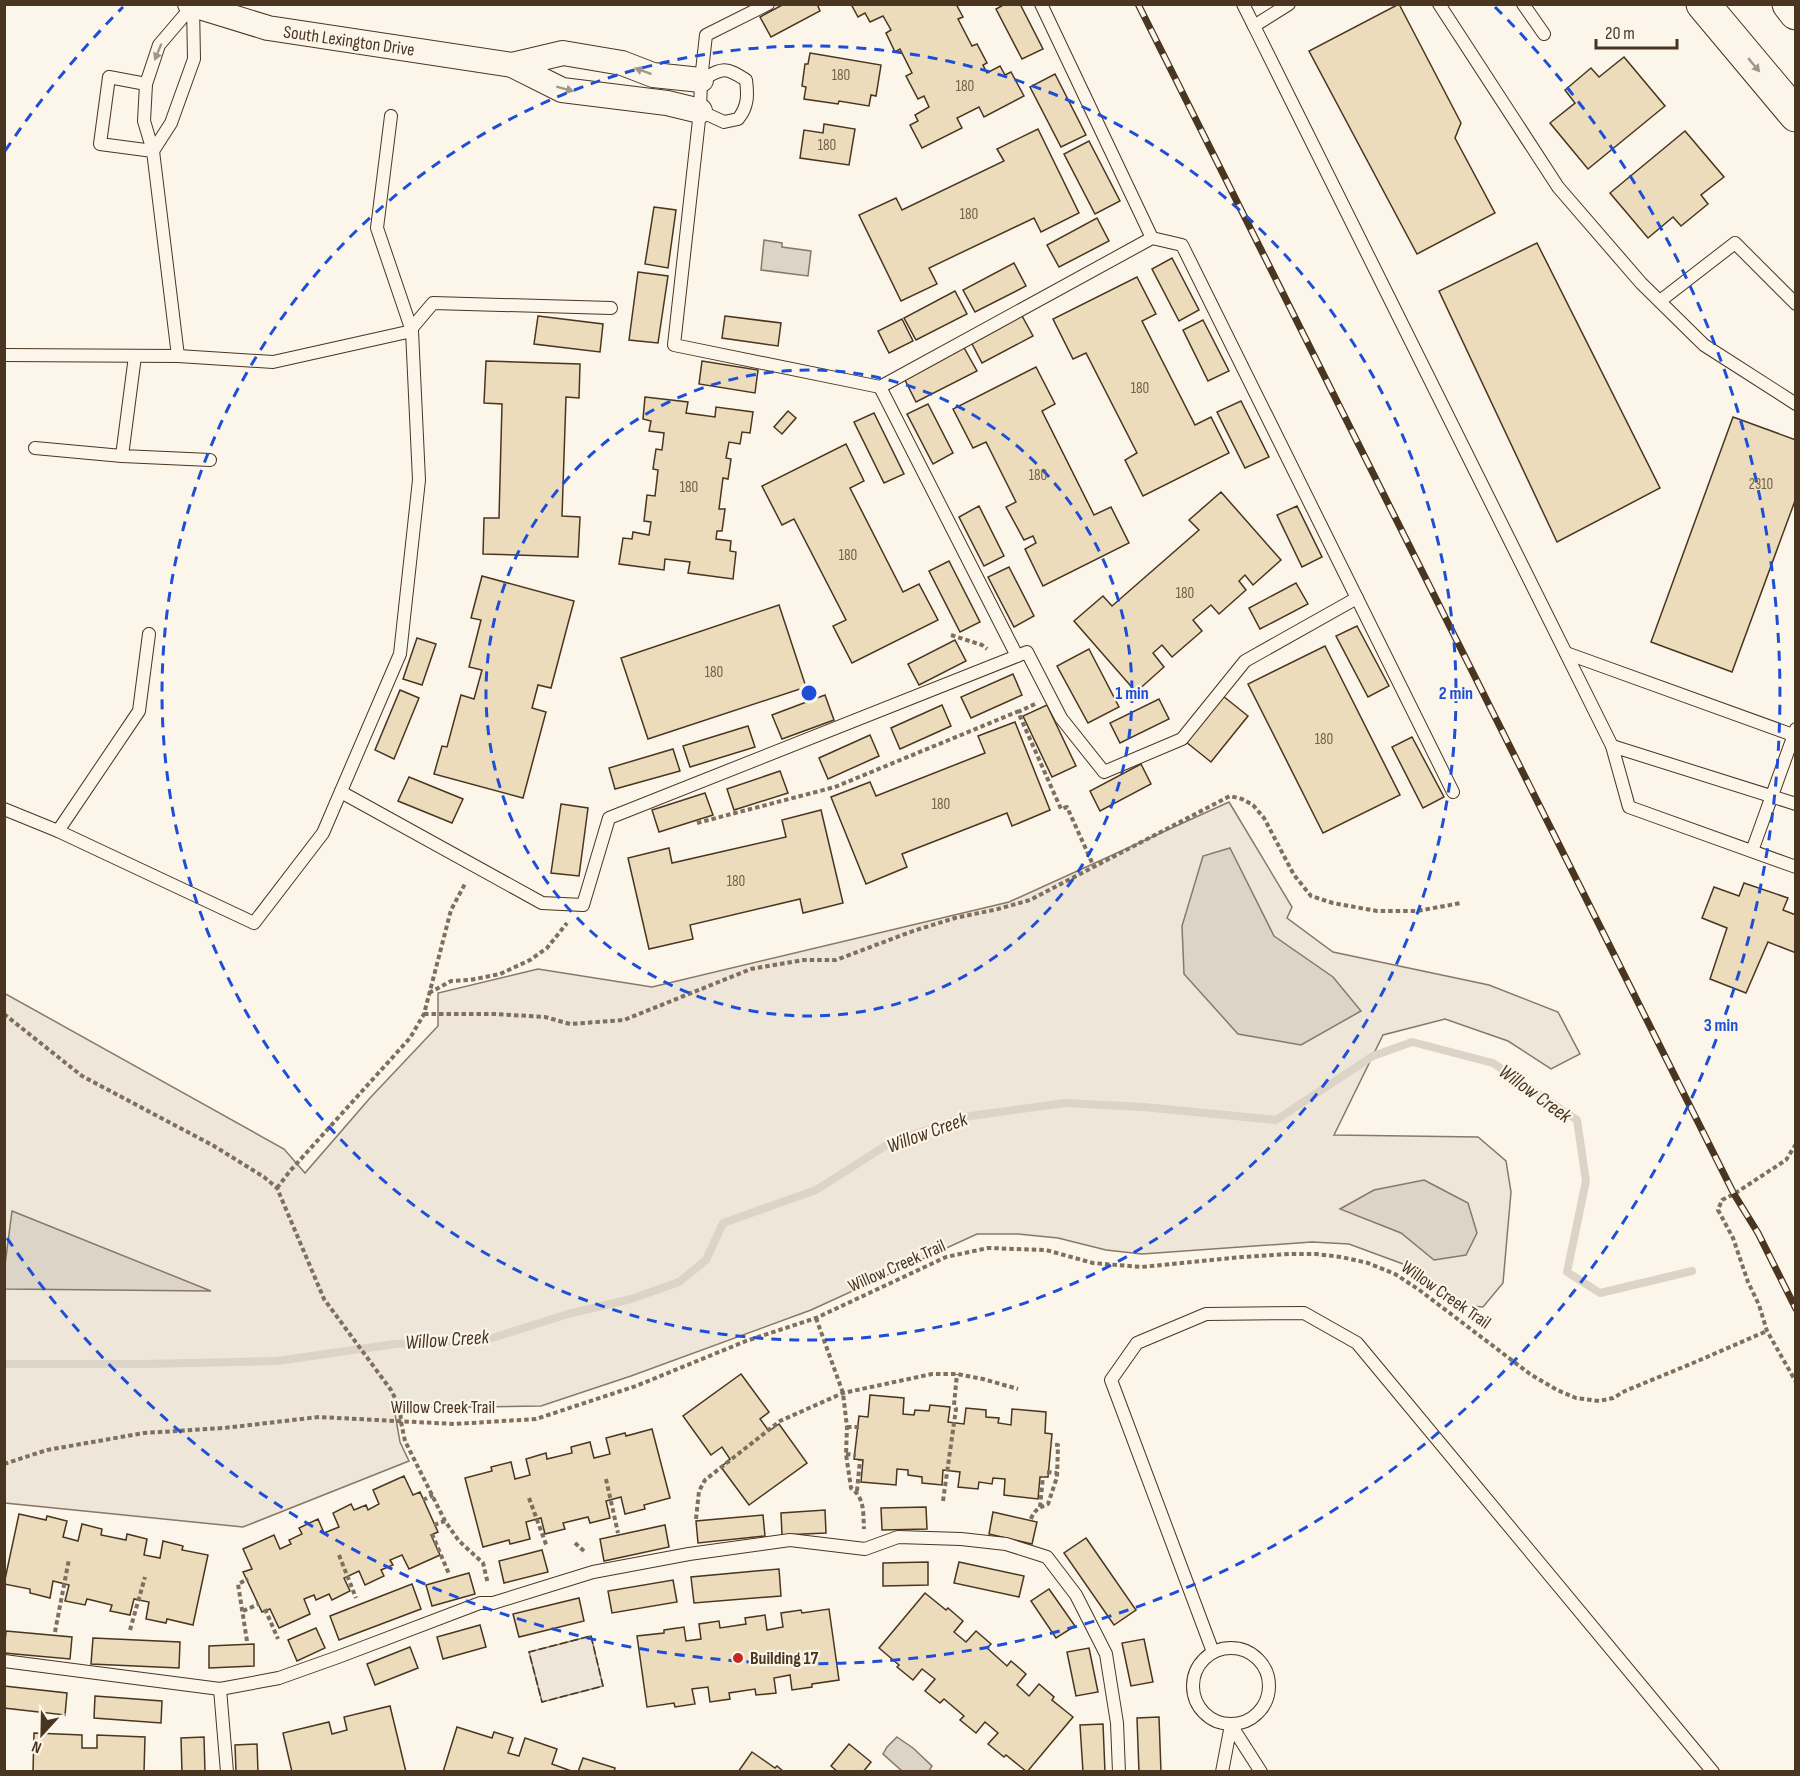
<svg xmlns="http://www.w3.org/2000/svg" width="1800" height="1776" font-family="'Sofia Sans Condensed',sans-serif">
	<rect width="100%" height="100%" fill="#fbf6e9"/>
	<g fill="#ede6d9" stroke="#887966" stroke-width="1.5">
		<polygon points="1229,802 1292,907 1287,918 1333,952 1489,985 1558,1012 1580,1054 1551,1069 1508,1041 1445,1019 1383,1035 1334,1135 1478,1137 1506,1161 1511,1192 1503,1283 1483,1307 1459,1305 1403,1264 1349,1244 1312,1242 1142,1254 1106,1250 1058,1238 1018,1234 977,1234 811,1310 631,1376 541,1406 394,1408 400,1442 409,1461 243,1527 5,1503 4,993 284,1149 305,1173 370,1098 438,1026 438,993 538,969 652,987 1009,902"/>
		<polygon points="591,1636 603,1686 542,1702 529,1652"/>
	</g>
	<g fill="#dcd4c6" stroke="#887966" stroke-width="1.5">
		<polygon points="764,240 782,243 782,247 811,251 808,276 761,270"/>
		<polygon points="1230,848 1274,936 1333,977 1361,1011 1301,1045 1238,1034 1184,974 1182,926 1203,856"/>
		<polygon points="1424,1180 1468,1203 1477,1233 1466,1255 1434,1260 1401,1233 1340,1209 1374,1190"/>
		<polygon points="12,1211 211,1291 5,1289 5,1265"/>
		<polygon points="897,1737 913,1748 932,1766 929,1771 902,1771 883,1754 887,1747"/>
	</g>
	<g fill="none" stroke-linecap="round" stroke-linejoin="round">
		<polyline stroke="#dcd4c6" stroke-width="8" points="4,1364 145,1364 277,1361 395,1344 489,1339 568,1314 631,1299 679,1282 706,1260 723,1223 816,1190 893,1141 970,1116 1065,1103 1144,1107 1276,1120 1373,1056 1412,1042 1493,1063 1577,1120 1586,1181 1567,1272 1600,1293 1692,1271"/>
	</g>
	<g fill="#ecdcbc" stroke="#4a3520" stroke-width="1.5">
		<polygon points="784,4 817,4 820,11 771,37 760,17"/>
		<polygon points="851,4 956,4 963,17 958,19 972,46 977,44 987,63 983,65 987,73 1000,66 1005,75 1011,72 1024,96 984,117 979,107 957,118 962,128 922,148 910,125 918,121 915,115 929,107 924,96 918,99 906,76 912,73 900,49 895,52 886,33 891,30 883,16 870,22 865,13 858,17"/>
		<polygon points="1005,4 1020,4 1043,49 1022,59 996,9"/>
		<polygon points="1399,4 1461,123 1455,138 1495,213 1417,254 1309,51"/>
		<polygon points="810,53 881,65 876,96 871,95 869,106 839,101 838,104 804,99 806,87 802,86 805,64 808,64"/>
		<polygon points="1624,57 1665,106 1588,169 1550,123 1575,103 1565,90 1591,68 1599,77"/>
		<polygon points="1055,74 1086,135 1061,147 1030,87"/>
		<polygon points="824,124 855,129 849,165 800,158 804,130 823,133"/>
		<polygon points="1038,129 1079,213 1041,232 1034,218 929,268 937,284 901,301 859,215 896,198 902,210 1004,161 997,149"/>
		<polygon points="1685,131 1724,177 1701,195 1708,204 1681,226 1673,217 1648,238 1610,193"/>
		<polygon points="1089,141 1120,201 1095,214 1064,154"/>
		<polygon points="654,207 676,210 668,268 645,264"/>
		<polygon points="1097,218 1109,241 1059,267 1047,245"/>
		<polygon points="1537,243 1660,488 1557,542 1439,291"/>
		<polygon points="1172,258 1199,310 1179,321 1152,269"/>
		<polygon points="1014,263 1026,286 975,312 963,290"/>
		<polygon points="638,272 668,276 658,343 629,340"/>
		<polygon points="1137,277 1156,314 1142,321 1195,425 1211,417 1229,453 1143,496 1125,460 1137,453 1086,353 1073,359 1053,319"/>
		<polygon points="955,291 967,314 916,340 904,318"/>
		<polygon points="1021,314 1033,336 982,363 970,340"/>
		<polygon points="538,316 603,324 600,352 534,344"/>
		<polygon points="725,316 781,323 778,346 722,338"/>
		<polygon points="902,319 913,341 889,353 878,331"/>
		<polygon points="1203,320 1229,371 1208,381 1183,330"/>
		<polygon points="963,346 977,371 916,402 903,376"/>
		<polygon points="486,361 580,364 579,398 566,397 562,516 580,517 578,557 483,554 484,518 499,518 502,404 484,403"/>
		<polygon points="702,361 758,370 755,393 699,384"/>
		<polygon points="1036,367 1055,404 1042,411 1094,515 1111,507 1129,543 1043,586 1025,549 1036,543 1033,536 1024,540 1006,507 1016,502 986,442 973,448 953,409"/>
		<polygon points="645,397 688,402 686,413 715,417 716,407 753,412 750,433 742,432 740,444 729,442 726,458 731,459 728,479 723,478 719,509 725,509 722,531 717,531 716,539 731,541 730,551 736,552 733,579 688,573 690,562 665,559 664,570 619,564 623,538 632,539 633,532 649,535 651,522 644,521 647,495 655,496 658,470 653,469 656,449 662,450 664,433 649,431 651,421 643,419"/>
		<polygon points="1241,401 1269,457 1245,468 1217,412"/>
		<polygon points="928,404 953,453 933,464 907,414"/>
		<polygon points="788,411 796,418 782,434 774,427"/>
		<polygon points="874,413 904,474 884,483 854,422"/>
		<polygon points="1733,417 1796,440 1796,498 1732,672 1651,642"/>
		<polygon points="846,444 864,481 850,488 903,592 919,584 938,620 852,663 833,626 846,620 794,519 782,525 762,486"/>
		<polygon points="1221,492 1281,560 1253,585 1245,575 1239,581 1246,590 1219,614 1211,605 1193,620 1202,631 1172,657 1162,645 1153,653 1164,667 1136,692 1074,621 1103,596 1112,606 1199,530 1189,520"/>
		<polygon points="979,506 1004,556 984,566 959,517"/>
		<polygon points="1297,506 1322,557 1302,567 1277,515"/>
		<polygon points="949,561 980,622 960,632 929,571"/>
		<polygon points="1009,567 1034,616 1014,627 988,577"/>
		<polygon points="482,576 574,601 551,688 538,685 532,708 546,712 523,798 434,774 442,746 447,747 461,695 474,699 482,670 469,667 481,620 471,618"/>
		<polygon points="1296,583 1308,604 1260,629 1249,608"/>
		<polygon points="779,605 806,687 648,739 621,658"/>
		<polygon points="1357,626 1389,686 1368,697 1336,636"/>
		<polygon points="417,638 436,644 422,685 403,679"/>
		<polygon points="955,640 966,661 919,685 908,664"/>
		<polygon points="1325,646 1400,795 1323,833 1248,684"/>
		<polygon points="1089,649 1119,707 1088,723 1057,666"/>
		<polygon points="1013,674 1022,695 971,718 961,697"/>
		<polygon points="400,690 419,698 394,759 375,750"/>
		<polygon points="825,695 834,720 782,739 772,715"/>
		<polygon points="1223,696 1248,716 1211,762 1186,742"/>
		<polygon points="1159,699 1169,719 1120,743 1110,723"/>
		<polygon points="942,705 951,726 900,749 891,728"/>
		<polygon points="1047,705 1076,766 1052,777 1023,716"/>
		<polygon points="1015,722 1050,810 1012,826 1007,813 902,854 907,867 866,884 831,797 870,782 876,796 985,753 978,736"/>
		<polygon points="748,726 755,747 690,767 683,746"/>
		<polygon points="870,735 879,756 828,779 819,758"/>
		<polygon points="1412,737 1444,797 1423,808 1392,747"/>
		<polygon points="673,749 680,771 615,789 609,768"/>
		<polygon points="1141,764 1151,784 1100,811 1090,791"/>
		<polygon points="780,771 788,793 734,810 727,789"/>
		<polygon points="409,777 463,799 452,823 398,801"/>
		<polygon points="705,793 713,815 659,832 652,810"/>
		<polygon points="561,804 588,808 579,876 551,873"/>
		<polygon points="821,810 843,903 803,913 800,899 690,925 693,939 649,949 628,858 669,848 672,863 786,837 782,820"/>
		<polygon points="1744,883 1788,898 1783,910 1796,915 1796,953 1768,942 1746,993 1710,979 1727,928 1702,918 1714,887 1739,896"/>
		<polygon points="741,1374 769,1412 760,1419 769,1431 779,1424 807,1463 749,1505 721,1467 730,1459 722,1447 711,1455 683,1416"/>
		<polygon points="870,1395 904,1398 903,1414 914,1415 915,1410 929,1411 930,1405 950,1407 948,1422 964,1424 966,1408 986,1410 986,1417 999,1418 998,1423 1011,1425 1012,1409 1046,1412 1045,1433 1052,1434 1048,1477 1040,1477 1038,1499 1004,1495 1005,1479 993,1478 992,1484 979,1482 978,1489 958,1487 960,1472 943,1470 942,1485 922,1483 922,1477 908,1475 908,1470 897,1469 896,1485 861,1482 863,1460 854,1459 859,1416 868,1417"/>
		<polygon points="652,1429 670,1498 644,1505 645,1509 625,1514 621,1497 606,1501 610,1518 590,1523 588,1517 563,1523 565,1529 545,1534 541,1518 526,1522 530,1539 510,1544 509,1540 483,1547 465,1478 492,1471 491,1467 511,1462 515,1479 530,1475 526,1459 546,1453 547,1459 572,1453 571,1447 590,1442 594,1458 610,1454 606,1438 625,1433 626,1436"/>
		<polygon points="404,1476 413,1495 420,1492 438,1532 431,1535 440,1555 409,1569 402,1555 390,1560 393,1565 381,1570 384,1576 365,1585 359,1571 344,1578 350,1591 332,1600 329,1594 316,1600 314,1595 304,1599 310,1614 279,1628 270,1609 262,1612 243,1572 252,1569 243,1549 274,1535 280,1549 291,1544 289,1540 302,1534 299,1528 318,1519 324,1533 339,1527 333,1513 351,1504 354,1510 366,1505 368,1510 379,1504 373,1490"/>
		<polygon points="926,1507 927,1529 882,1530 881,1508"/>
		<polygon points="825,1510 826,1533 782,1535 781,1513"/>
		<polygon points="993,1512 1037,1522 1032,1544 989,1534"/>
		<polygon points="19,1514 46,1520 47,1516 67,1521 63,1537 78,1541 82,1524 102,1529 101,1535 126,1540 127,1534 147,1539 144,1555 160,1558 163,1541 183,1546 182,1550 208,1555 193,1625 167,1619 166,1623 146,1619 149,1602 134,1599 130,1615 110,1611 112,1605 87,1599 85,1605 65,1601 69,1585 53,1581 50,1598 30,1593 30,1589 4,1584"/>
		<polygon points="763,1515 765,1536 698,1543 696,1521"/>
		<polygon points="665,1525 669,1547 604,1561 600,1539"/>
		<polygon points="1086,1538 1136,1610 1114,1625 1064,1553"/>
		<polygon points="542,1550 548,1572 504,1583 499,1561"/>
		<polygon points="928,1562 928,1585 883,1586 883,1563"/>
		<polygon points="959,1562 1024,1576 1019,1597 954,1583"/>
		<polygon points="779,1569 781,1596 694,1603 691,1577"/>
		<polygon points="469,1573 475,1594 432,1606 426,1585"/>
		<polygon points="673,1580 677,1602 612,1613 608,1591"/>
		<polygon points="412,1584 421,1609 339,1640 330,1616"/>
		<polygon points="1049,1589 1075,1626 1056,1638 1031,1601"/>
		<polygon points="925,1593 946,1610 948,1608 963,1621 954,1632 966,1642 976,1631 991,1644 987,1648 1007,1666 1011,1661 1026,1674 1017,1685 1029,1696 1039,1684 1054,1697 1052,1700 1073,1717 1027,1772 1006,1755 1004,1757 988,1744 998,1733 985,1722 976,1733 960,1720 964,1716 944,1699 940,1703 925,1691 935,1679 922,1669 913,1680 897,1667 899,1665 879,1648"/>
		<polygon points="579,1598 584,1621 519,1637 513,1614"/>
		<polygon points="829,1609 839,1680 812,1684 812,1687 792,1690 790,1675 774,1678 776,1693 756,1695 755,1689 729,1693 730,1699 710,1702 708,1687 692,1689 695,1704 675,1707 674,1703 647,1707 637,1636 664,1633 664,1630 684,1627 686,1641 701,1639 699,1624 719,1621 720,1628 746,1624 745,1618 765,1615 767,1630 783,1627 781,1613 801,1610 802,1613"/>
		<polygon points="480,1625 486,1647 443,1659 437,1637"/>
		<polygon points="316,1628 325,1648 297,1661 288,1640"/>
		<polygon points="6,1631 72,1637 70,1659 4,1653"/>
		<polygon points="93,1638 180,1642 179,1668 91,1664"/>
		<polygon points="1144,1639 1153,1682 1131,1686 1122,1643"/>
		<polygon points="254,1644 254,1666 209,1668 209,1646"/>
		<polygon points="410,1647 418,1668 375,1685 367,1664"/>
		<polygon points="1089,1648 1098,1692 1076,1696 1067,1652"/>
		<polygon points="4,1686 67,1693 65,1715 4,1708"/>
		<polygon points="95,1696 162,1701 161,1723 94,1718"/>
		<polygon points="390,1706 406,1772 292,1772 283,1733 329,1722 332,1734 347,1730 344,1717"/>
		<polygon points="1159,1717 1161,1772 1139,1772 1137,1718"/>
		<polygon points="1103,1724 1105,1772 1083,1772 1080,1725"/>
		<polygon points="457,1727 492,1738 494,1732 513,1738 508,1753 519,1756 525,1738 557,1749 552,1764 574,1772 443,1772"/>
		<polygon points="34,1733 82,1735 82,1748 97,1748 97,1735 145,1737 144,1772 33,1772"/>
		<polygon points="204,1737 205,1772 182,1772 181,1738"/>
		<polygon points="257,1744 258,1772 236,1772 235,1745"/>
		<polygon points="849,1744 871,1762 863,1772 838,1772 831,1766"/>
		<polygon points="752,1752 775,1768 777,1766 784,1772 738,1772"/>
		<polygon points="583,1758 615,1768 614,1772 578,1772"/>
	</g>
	<g fill="none" stroke-linecap="round" stroke-linejoin="round">
		<g stroke="#4a3520" stroke-width="14">
			<g id="lane">
				<polyline points="1041,4 1152,238"/>
				<polyline points="1243,4 1254,26"/>
				<polyline points="1289,4 1254,26 1612,746"/>
				<polyline points="1439,4 1558,187 1641,283 1704,345 1796,404"/>
				<polyline points="1523,4 1544,34"/>
				<polyline points="193,6 194,59 171,123 153,151 144,121 146,84 159,45 194,4"/>
				<polyline points="701,80 700,111 674,345 880,387 1152,238 1182,245 1453,792"/>
				<path d="M700 111 724 122 738 119C748 107 748 95 746 80 724 66 723 68 701 80L706 35 768 4"/>
				<polyline points="391,116 377,228 412,331"/>
				<polyline points="1660,301 1735,243 1796,304"/>
				<polyline points="411,329 433,303 611,308"/>
				<polyline points="4,355 178,356 153,151 100,144 109,77 146,84"/>
				<polyline points="135,356 122,456 210,460"/>
				<polyline points="880,387 1017,656"/>
				<polyline points="35,448 122,456"/>
				<polyline points="1566,653 1793,735"/>
				<polyline points="341,792 542,903 583,905 609,818 1017,656 1027,652 1061,718 1104,772 1182,739 1245,661 1357,598"/>
				<polyline points="1796,804 1612,746 1629,807 1796,867"/>
				<polyline points="4,809 58,831 254,923 323,833 400,654 419,480 412,331 273,362 178,356"/>
				<polyline points="58,831 139,711 149,634"/>
				<polyline points="1752,851 1796,729"/>
				<circle cx="1231" cy="1686" r="38"/>
				<polyline points="1213,1652 1111,1380 1137,1343 1206,1314 1304,1313 1357,1343 1713,1772"/>
				<polyline points="4,1661 220,1689 279,1678 338,1657 480,1603 493,1603 593,1572 689,1554 790,1540 865,1549 898,1537 961,1539 1006,1544 1047,1557 1076,1595 1106,1654 1117,1723 1119,1772"/>
				<polyline points="220,1689 227,1772"/>
				<polyline points="1222,1772 1231,1725 1261,1772"/>
			</g>
		</g>
		<g stroke="#4a3520" stroke-width="26">
			<g id="street">
				<polyline points="190,4 268,28 512,65 562,90 667,103 700,111"/>
				<polyline points="512,65 563,53 622,63 653,75 701,80"/>
			</g>
		</g>
		<g stroke="#4a3520" stroke-width="35">
			<g id="primary">
				<polyline points="1703,4 1796,115"/>
				<polyline points="1789,4 1796,13"/>
			</g>
		</g>
		<g stroke="#7f6f5c" stroke-width="4" stroke-dasharray="4.5 3" stroke-linecap="butt">
			<polyline points="951,635 982,645 987,649"/>
			<polyline points="1035,704 1018,712 1061,809 1067,807 1094,867"/>
			<polyline points="697,823 835,787 1019,711"/>
			<polyline points="429,993 451,981 470,980 500,974 530,960 547,948 567,923"/>
			<polyline points="4,1014 82,1076 214,1146 264,1177 277,1188 324,1299 391,1390 400,1408 401,1422 405,1441 445,1521 459,1541 483,1563 488,1584"/>
			<polyline points="424,1014 495,1014 545,1017 570,1024 624,1020 751,969 804,960 836,960 913,931 955,918 998,909 1030,900 1230,796 1242,799 1253,805 1264,818 1294,875 1311,896 1333,903 1377,911 1417,911 1461,903"/>
			<polyline points="1796,1144 1786,1160 1734,1194 1722,1200 1718,1210 1733,1238 1748,1282 1759,1305 1767,1331 1796,1382"/>
			<polyline points="277,1188 290,1171 410,1038 424,1014 451,910 466,882"/>
			<path d="M816 1318 843 1393 847 1427 846 1454 851 1488C865 1498 863 1513 864 1529"/>
			<polyline points="847,1427 859,1427"/>
			<polyline points="846,1454 856,1455"/>
			<polyline points="4,1464 47,1450 144,1433 224,1428 319,1417 454,1424 536,1419 636,1386 746,1341 816,1318 946,1257 988,1248 1046,1250 1093,1263 1141,1267 1242,1257 1290,1254 1316,1254 1341,1257 1368,1263 1395,1274 1418,1289 1530,1374 1557,1390 1576,1398 1599,1401 1613,1398 1625,1391 1693,1363 1767,1331"/>
			<polyline points="1047,1472 1057,1473"/>
			<polyline points="606,1479 618,1533"/>
			<polyline points="857,1491 860,1460"/>
			<polyline points="529,1498 547,1547"/>
			<polyline points="423,1500 433,1495"/>
			<polyline points="943,1501 956,1409 954,1405 957,1374"/>
			<polyline points="1040,1507 1043,1476"/>
			<polyline points="696,1519 699,1491 705,1480 780,1421 843,1393 932,1374 957,1374 983,1379 1018,1389"/>
			<path d="M1031 1519C1034 1510 1040 1507 1048 1504L1057 1477 1058 1445 1050 1444"/>
			<polyline points="434,1525 445,1521"/>
			<polyline points="432,1534 449,1574"/>
			<polyline points="575,1543 584,1551"/>
			<polyline points="339,1555 356,1598"/>
			<polyline points="265,1609 278,1639"/>
			<polyline points="243,1611 259,1604"/>
			<polyline points="130,1630 145,1577"/>
			<polyline points="55,1632 69,1559"/>
			<polyline points="247,1641 238,1584 248,1579"/>
		</g>
		<use href="#lane" stroke="#fbf6e9" stroke-width="12"/>
		<use href="#street" stroke="#fbf6e9" stroke-width="24"/>
		<use href="#primary" stroke="#fbf6e9" stroke-width="33"/>
		<g stroke="#4a3520" stroke-width="7">
			<polyline id="rail" points="1138,4 1734,1194 1758,1233 1796,1309"/>
		</g>
		<use href="#rail" stroke="#fbf6e9" stroke-width="4.5" stroke-dasharray="14" stroke-linecap="butt"/>
		<polygon stroke="#4a3520" stroke-width="1.5" stroke-dasharray="8 3" stroke-linecap="butt" points="591,1636 603,1686 542,1702 529,1652"/>
	</g>
	<defs><path id="oneway-solid" d="M-6-.8H1V-3.2L6.5 0L1 3.2V.8H-6Z" transform="scale(1.5)"/></defs>
	<g fill="#a29684">
		<use href="#oneway-solid" transform="translate(158 52) rotate(112)"/>
		<use href="#oneway-solid" transform="translate(1754 65) rotate(50)"/>
		<use href="#oneway-solid" transform="translate(643 71) rotate(-160)"/>
		<use href="#oneway-solid" transform="translate(565 89) rotate(15)"/>
	</g>
	<g fill="none" stroke="#1d4ed8" stroke-width="3" stroke-dasharray="10 8">
		<circle cx="809" cy="693" r="323"/>
		<circle cx="809" cy="693" r="647"/>
		<path d="M5 151A970 970 0 0 1 123 7M1495 7A970 970 0 1 1 5 1235"/>
	</g>
	<circle fill="#c62828" stroke="#fbf6e9" stroke-width="2" cx="738" cy="1658" r="6"/>
	<g text-anchor="middle" dominant-baseline="central" stroke-width="4.5" stroke-linejoin="round" paint-order="stroke">
		<g font-size="15" fill="#725f47">
			<text x="841" y="75">180</text>
			<text x="965" y="86">180</text>
			<text x="827" y="145">180</text>
			<text x="969" y="214">180</text>
			<text x="1140" y="388">180</text>
			<text x="1038" y="475">180</text>
			<text x="1761" y="484">2310</text>
			<text x="689" y="487">180</text>
			<text x="848" y="555">180</text>
			<text x="1185" y="593">180</text>
			<text x="714" y="672">180</text>
			<text x="1324" y="739">180</text>
			<text x="941" y="804">180</text>
			<text x="736" y="881">180</text>
		</g>
		<g font-size="18" fill="#4a3520" stroke="#fbf6e9">
			<text transform="translate(349 41) rotate(8)">South Lexington Drive</text>
			<text transform="translate(897 1266) rotate(-24)">Willow Creek Trail</text>
			<text transform="translate(1446 1295) rotate(35)">Willow Creek Trail</text>
			<text x="443" y="1407">Willow Creek Trail</text>
		</g>
		<g font-size="18" font-weight="bold" fill="#4a3520" stroke="#fbf6e9" text-anchor="start">
			<text x="750" y="1658">Building 17</text>
		</g>
		<g font-size="20" font-style="italic" fill="#4a3520" stroke="#fbf6e9">
			<text transform="translate(1535 1094) rotate(36)">Willow Creek</text>
			<text transform="translate(927 1133) rotate(-20)">Willow Creek</text>
			<text transform="translate(447 1340) rotate(-4)">Willow Creek</text>
		</g>
	</g>
	<circle cx="809" cy="693" r="9" fill="#1d4ed8" stroke="#fbf6e9" stroke-width="3"/>
	<g font-size="18" text-anchor="middle" font-weight="bold" fill="#1d4ed8" stroke="#fbf6e9" stroke-width="4.5" stroke-linejoin="round" paint-order="stroke">
		<text x="1132" y="699">1 min</text>
		<text x="1456" y="699">2 min</text>
		<text x="1721" y="1031">3 min</text>
	</g>
	<rect width="1800" height="1776" fill="none" stroke="#4a3520" stroke-width="12"/>
	<g transform="translate(42 1734) rotate(202)" stroke="#fbf6e9" stroke-width="4.5" paint-order="stroke">
	<path d="M0-4.5L10 22L0 15L-10 22Z" fill="#4a3520"/>
	<text y="-9" font-size="16" font-weight="bold" text-anchor="middle" fill="#4a3520">N</text>
	</g>
	<path d="M1596 39v9h81v-9" fill="none" stroke="#4a3520" stroke-width="3"/>
	<text x="1605" y="39" font-size="18" fill="#4a3520" stroke="#fbf6e9" stroke-width="4.5" paint-order="stroke">20 m</text>
</svg>
